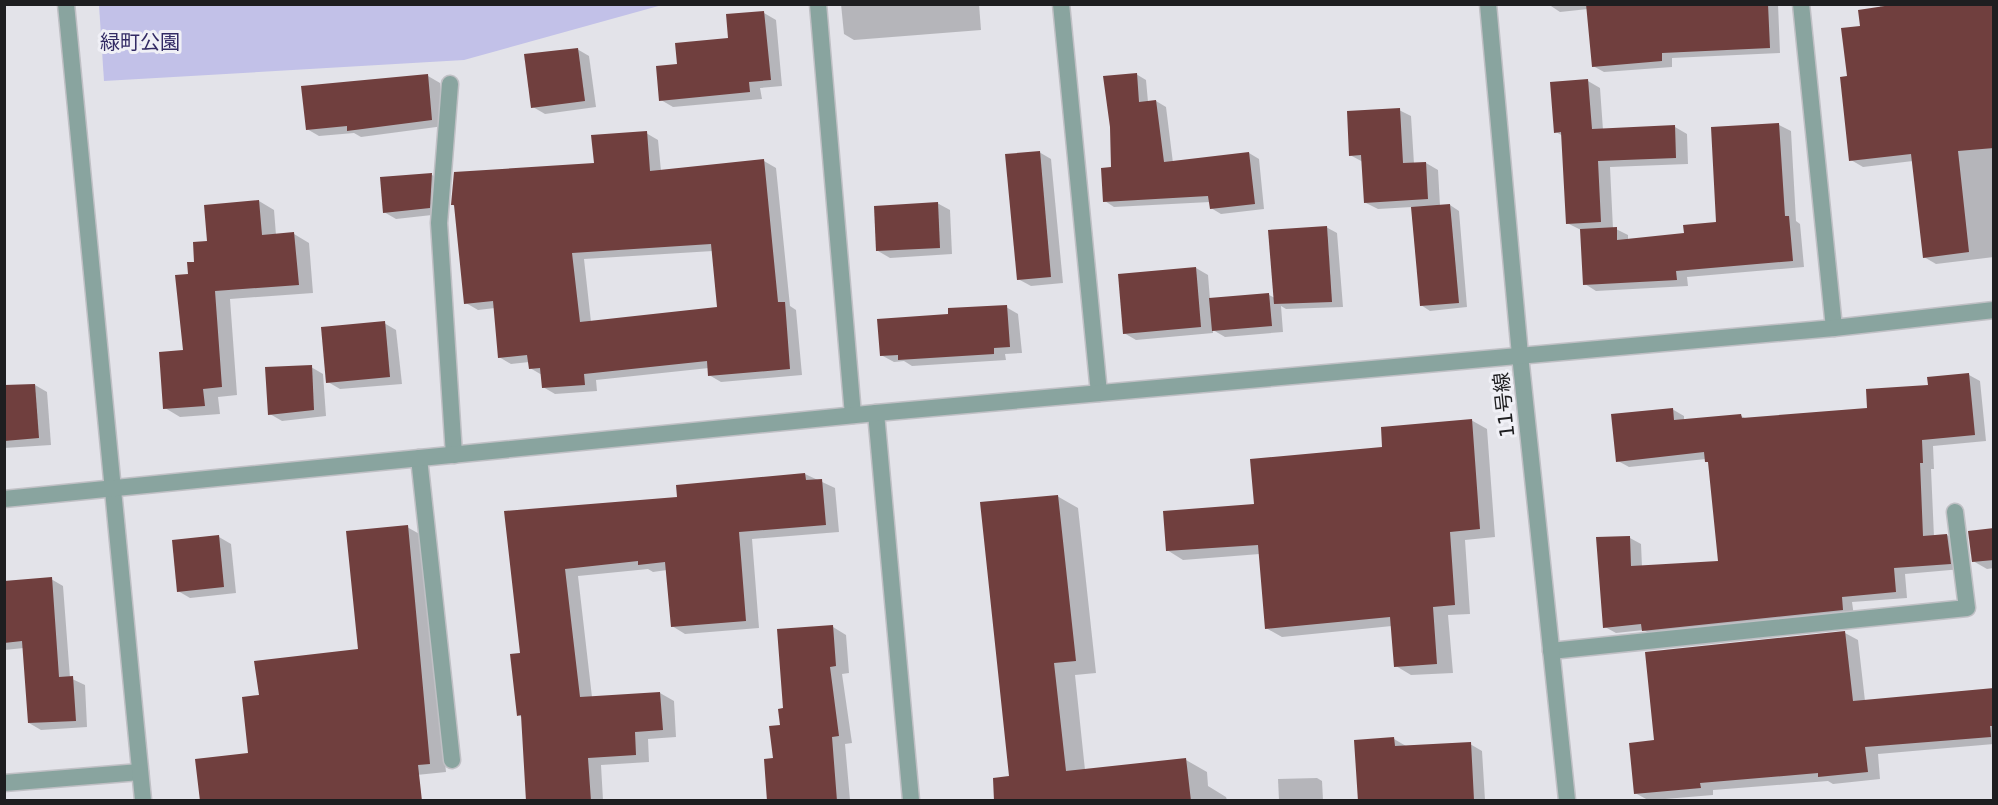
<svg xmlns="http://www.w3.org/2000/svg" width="1998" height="805" font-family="'DejaVu Sans','Noto Sans JP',sans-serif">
	<rect width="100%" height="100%" fill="#e3e3e9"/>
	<polygon fill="#c2c1e8" points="99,5 99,4 662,5 464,60 104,81"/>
	<g fill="#0003" fill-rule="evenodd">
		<polygon points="841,4 979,4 981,30 854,40 844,34"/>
		<polygon points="1548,4 1778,4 1780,53 1672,58 1672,67 1604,72 1593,66 1588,9 1560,12"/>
		<polygon points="1880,4 1994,4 1994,257 1936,264 1924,257 1913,161 1863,167 1851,160 1849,77 1862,27 1880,8"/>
		<polygon points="764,13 776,20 782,86 760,88 762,99 673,107 661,100"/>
		<polygon points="577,49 589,56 596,107 545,114 533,107"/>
		<polygon points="1136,74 1146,80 1148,102 1156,101 1166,107 1173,163 1249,153 1259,159 1264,209 1221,214 1211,208 1210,202 1114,207 1105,201"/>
		<polygon points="428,76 440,83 444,126 361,137 354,133 319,136 307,129"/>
		<polygon points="1588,81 1600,88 1603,130 1675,127 1687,134 1688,164 1610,167 1613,229 1616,229 1628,235 1628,241 1686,235 1718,223 1779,125 1791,131 1796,221 1800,224 1804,267 1687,277 1688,286 1596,291 1585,284 1581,230 1567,223 1563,136 1556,132"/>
		<polygon points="1399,110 1411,116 1414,164 1426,163 1438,170 1440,206 1450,205 1459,211 1467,307 1430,311 1421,305 1412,207 1378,209 1366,203 1363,162 1350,155"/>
		<path d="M646 133 658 140 661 171 764 161 776 168 790 306 796 310 802 375 721 382 709 375V368L596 380 597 391 555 394 543 387 542 375 530 368 529 362 511 364 499 357 495 308 478 310 466 303 456 207 453 205 595 164ZM713 251 718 308 591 322 584 259Z"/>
		<polygon points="1039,152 1051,159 1063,283 1031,286 1018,279"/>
		<polygon points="432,175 444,182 441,214 396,219 384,212 381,178"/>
		<polygon points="259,201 274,210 276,235 294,234 309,243 313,293 230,299 237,395 218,397 220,414 180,417 165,408 184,351 189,275 209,242"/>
		<polygon points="937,203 950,210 952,254 890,258 878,251"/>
		<polygon points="1326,227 1337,233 1343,307 1286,309 1281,306 1283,332 1225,337 1213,330 1213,333 1136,340 1124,333 1119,276 1196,268 1208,275 1210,300 1269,295 1275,298"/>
		<polygon points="1006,307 1018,314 1022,353 1005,354 1006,360 912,366 904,361 894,362 881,355 950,315"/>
		<polygon points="384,323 396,330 402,384 340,389 328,382"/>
		<polygon points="311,367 323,374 326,416 282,421 270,414"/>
		<polygon points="1969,375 1980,381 1986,441 1933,446 1934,469 1931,469 1934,537 1947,535 1958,542 1962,569 1905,574 1907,598 1852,602 1854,616 1655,637 1644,630 1616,633 1605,627 1630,538 1641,544 1642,567 1720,563 1709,462 1706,459 1629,467 1618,461 1672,409 1684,416 1684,420 1741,416 1747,419 1869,410 1929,386"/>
		<polygon points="35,385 47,392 51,445 4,448 4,387"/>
		<polygon points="1471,420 1487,429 1495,537 1465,540 1470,614 1448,615 1453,673 1411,675 1396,666 1392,626 1282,637 1266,628 1260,554 1183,560 1167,550 1256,505 1384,449"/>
		<polygon points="805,474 835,488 839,532 752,539 759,628 685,634 672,626 667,570 653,572 648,569 578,576 592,697 660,693 674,701 676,737 648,739 649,762 601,765 603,800 528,800 522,717 518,715 521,654 506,513 678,498"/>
		<polygon points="1057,496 1078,508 1096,673 1075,675 1085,770 1186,760 1207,772 1208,786 1226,797 1227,800 1013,800"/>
		<polygon points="407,527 423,536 446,772 269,790 251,759 260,697 359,651"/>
		<polygon points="1994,530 1994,568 1987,569 1973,561"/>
		<polygon points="219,537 231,544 236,593 190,598 178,591"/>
		<polygon points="51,579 63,586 70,678 85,685 87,727 41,730 29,723 24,648 4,650 4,582"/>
		<polygon points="833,627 846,635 849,673 842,674 852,743 845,744 850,800 769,800 784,709"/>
		<polygon points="1845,633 1858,640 1865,701 1994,690 1994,744 1878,754 1880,779 1833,784 1828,781 1713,790 1713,795 1653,800 1648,800 1635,793 1656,742"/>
		<polygon points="1394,739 1406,746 1470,744 1482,751 1485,800 1359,800"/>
		<polygon points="1317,778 1322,781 1323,800 1279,800 1278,779"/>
	</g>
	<g fill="#703f3e" fill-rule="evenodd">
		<polygon points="1586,4 1768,4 1770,48 1662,53 1662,61 1592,67"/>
		<polygon points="1898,4 1994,4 1994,148 1958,151 1969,252 1923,258 1911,154 1849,161 1840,77 1847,76 1841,28 1860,26 1858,10"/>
		<polygon points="764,11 771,80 749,82 750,92 659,101 656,66 677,64 675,43 728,38 726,14"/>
		<polygon points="578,48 585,101 531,108 524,54"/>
		<polygon points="1137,73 1139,102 1156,100 1164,162 1249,152 1255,204 1210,209 1208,196 1103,202 1101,168 1111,167 1110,127 1103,76"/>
		<polygon points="428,74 432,120 347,131 347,126 306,130 301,86"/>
		<polygon points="1588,79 1592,129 1675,125 1676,158 1598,161 1601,222 1566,224 1561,132 1554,133 1550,82"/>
		<polygon points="1400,108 1403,163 1426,162 1428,199 1364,203 1361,155 1349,156 1347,111"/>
		<polygon points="1779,123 1785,216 1789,216 1793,261 1676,271 1677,280 1583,285 1580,229 1617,227 1617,240 1684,233 1683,225 1716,222 1711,127"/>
		<path d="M647 131 650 171 764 159 778 302H785L790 369 708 376 707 361 584 374 585 385 542 388 540 368 529 369 527 355 498 358 493 301 464 304 454 205H451L454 172 594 163 591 135ZM711 244 717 307 580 322 572 253Z"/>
		<polygon points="1040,151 1051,277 1017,280 1005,154"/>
		<polygon points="432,173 430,208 383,213 380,177"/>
		<polygon points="259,200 262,235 294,232 299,285 215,291 222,387 203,389 205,406 163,409 159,352 183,350 175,275 188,274 187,262 194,262 193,242 207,241 204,205"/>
		<polygon points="938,202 940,248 876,251 874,206"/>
		<polygon points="1450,204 1459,303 1420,306 1411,207"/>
		<polygon points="1327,226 1332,302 1274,304 1268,230"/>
		<polygon points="1196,267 1201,327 1123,334 1118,274"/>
		<polygon points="1269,293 1272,326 1212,331 1209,298"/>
		<polygon points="1007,305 1010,347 994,348 994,354 898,360 898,355 880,356 877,319 948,314 948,308"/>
		<polygon points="385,321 390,377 326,383 321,327"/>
		<polygon points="312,365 314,410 268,415 265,367"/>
		<polygon points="1969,373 1975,435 1922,440 1923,463 1920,463 1923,536 1947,534 1951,564 1894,568 1896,592 1842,597 1843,610 1642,631 1641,624 1603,628 1596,537 1630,536 1631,566 1718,561 1708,462 1705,462 1704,452 1616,462 1611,414 1673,408 1674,420 1741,414 1742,418 1867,408 1866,389 1928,385 1927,377"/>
		<polygon points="35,384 39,438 4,441 4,385"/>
		<polygon points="1472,419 1480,529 1450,532 1455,605 1433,607 1437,664 1394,667 1390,617 1265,629 1258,545 1166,551 1163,511 1254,504 1250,459 1382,447 1381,427"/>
		<polygon points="805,473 806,480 822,479 826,525 739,532 746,621 671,627 665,562 638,565 638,561 565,569 580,697 660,692 663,730 635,732 636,755 588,758 591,801 526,801 521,715 517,716 510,654 520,653 504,511 677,497 676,485"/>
		<polygon points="1058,495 1076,661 1054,663 1066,771 1186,758 1191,801 994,801 993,778 1009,776 980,502"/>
		<polygon points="408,525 430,764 418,765 422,801 200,801 195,759 248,753 242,697 259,695 254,661 358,649 346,531"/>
		<polygon points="1994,528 1994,560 1972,562 1968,531"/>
		<polygon points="219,535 224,587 177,592 172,540"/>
		<polygon points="52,577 59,677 73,676 76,721 28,723 22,641 4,643 4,581"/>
		<polygon points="833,625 836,666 830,667 839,736 832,737 837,801 767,801 764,759 773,758 769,726 780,725 778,709 783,708 777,629"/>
		<polygon points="1845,631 1853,701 1994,688 1994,726 1990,726 1991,737 1865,747 1868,772 1818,777 1818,773 1700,783 1701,788 1634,794 1629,743 1654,740 1645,652"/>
		<polygon points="1394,737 1395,746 1471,742 1474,800 1358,801 1354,740"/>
	</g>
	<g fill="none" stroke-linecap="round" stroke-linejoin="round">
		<g stroke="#c0c0c5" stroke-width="19">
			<g id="service">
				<polyline points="1061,4 1099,393"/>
				<polyline points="450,84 439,223 454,455"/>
				<polyline points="419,458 452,760"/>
				<polyline points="1551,651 1967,608 1955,512"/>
				<polyline points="4,783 140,772"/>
			</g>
		</g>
		<g stroke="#c0c0c5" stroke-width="19">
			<g id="minor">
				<polyline points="818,4 853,415"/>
				<polyline points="1801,4 1834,328"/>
			</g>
		</g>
		<g stroke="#c0c0c5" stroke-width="19">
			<g id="tertiary">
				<polyline points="66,4 143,800"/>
				<polyline points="1488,4 1520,355 1567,800"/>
				<polyline points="876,413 911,800"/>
				<polyline points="4,499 876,413 1834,328 1994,310"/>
			</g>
		</g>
		<use href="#service" stroke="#89a49f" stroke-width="16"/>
		<use href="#minor" stroke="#89a49f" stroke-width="16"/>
		<use href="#tertiary" stroke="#89a49f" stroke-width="16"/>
	</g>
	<g text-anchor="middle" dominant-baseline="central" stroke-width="6" stroke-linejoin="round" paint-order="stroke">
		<g font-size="20" fill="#322a64" stroke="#f0f0f6">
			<text x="140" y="42">緑町公園</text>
		</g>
		<g font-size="20" fill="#1e1e20" stroke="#f0f0f6">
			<text transform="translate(1504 405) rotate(-96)">11号線</text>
		</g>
	</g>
	<rect width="1998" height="805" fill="none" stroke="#1e1e20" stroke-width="12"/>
</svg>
